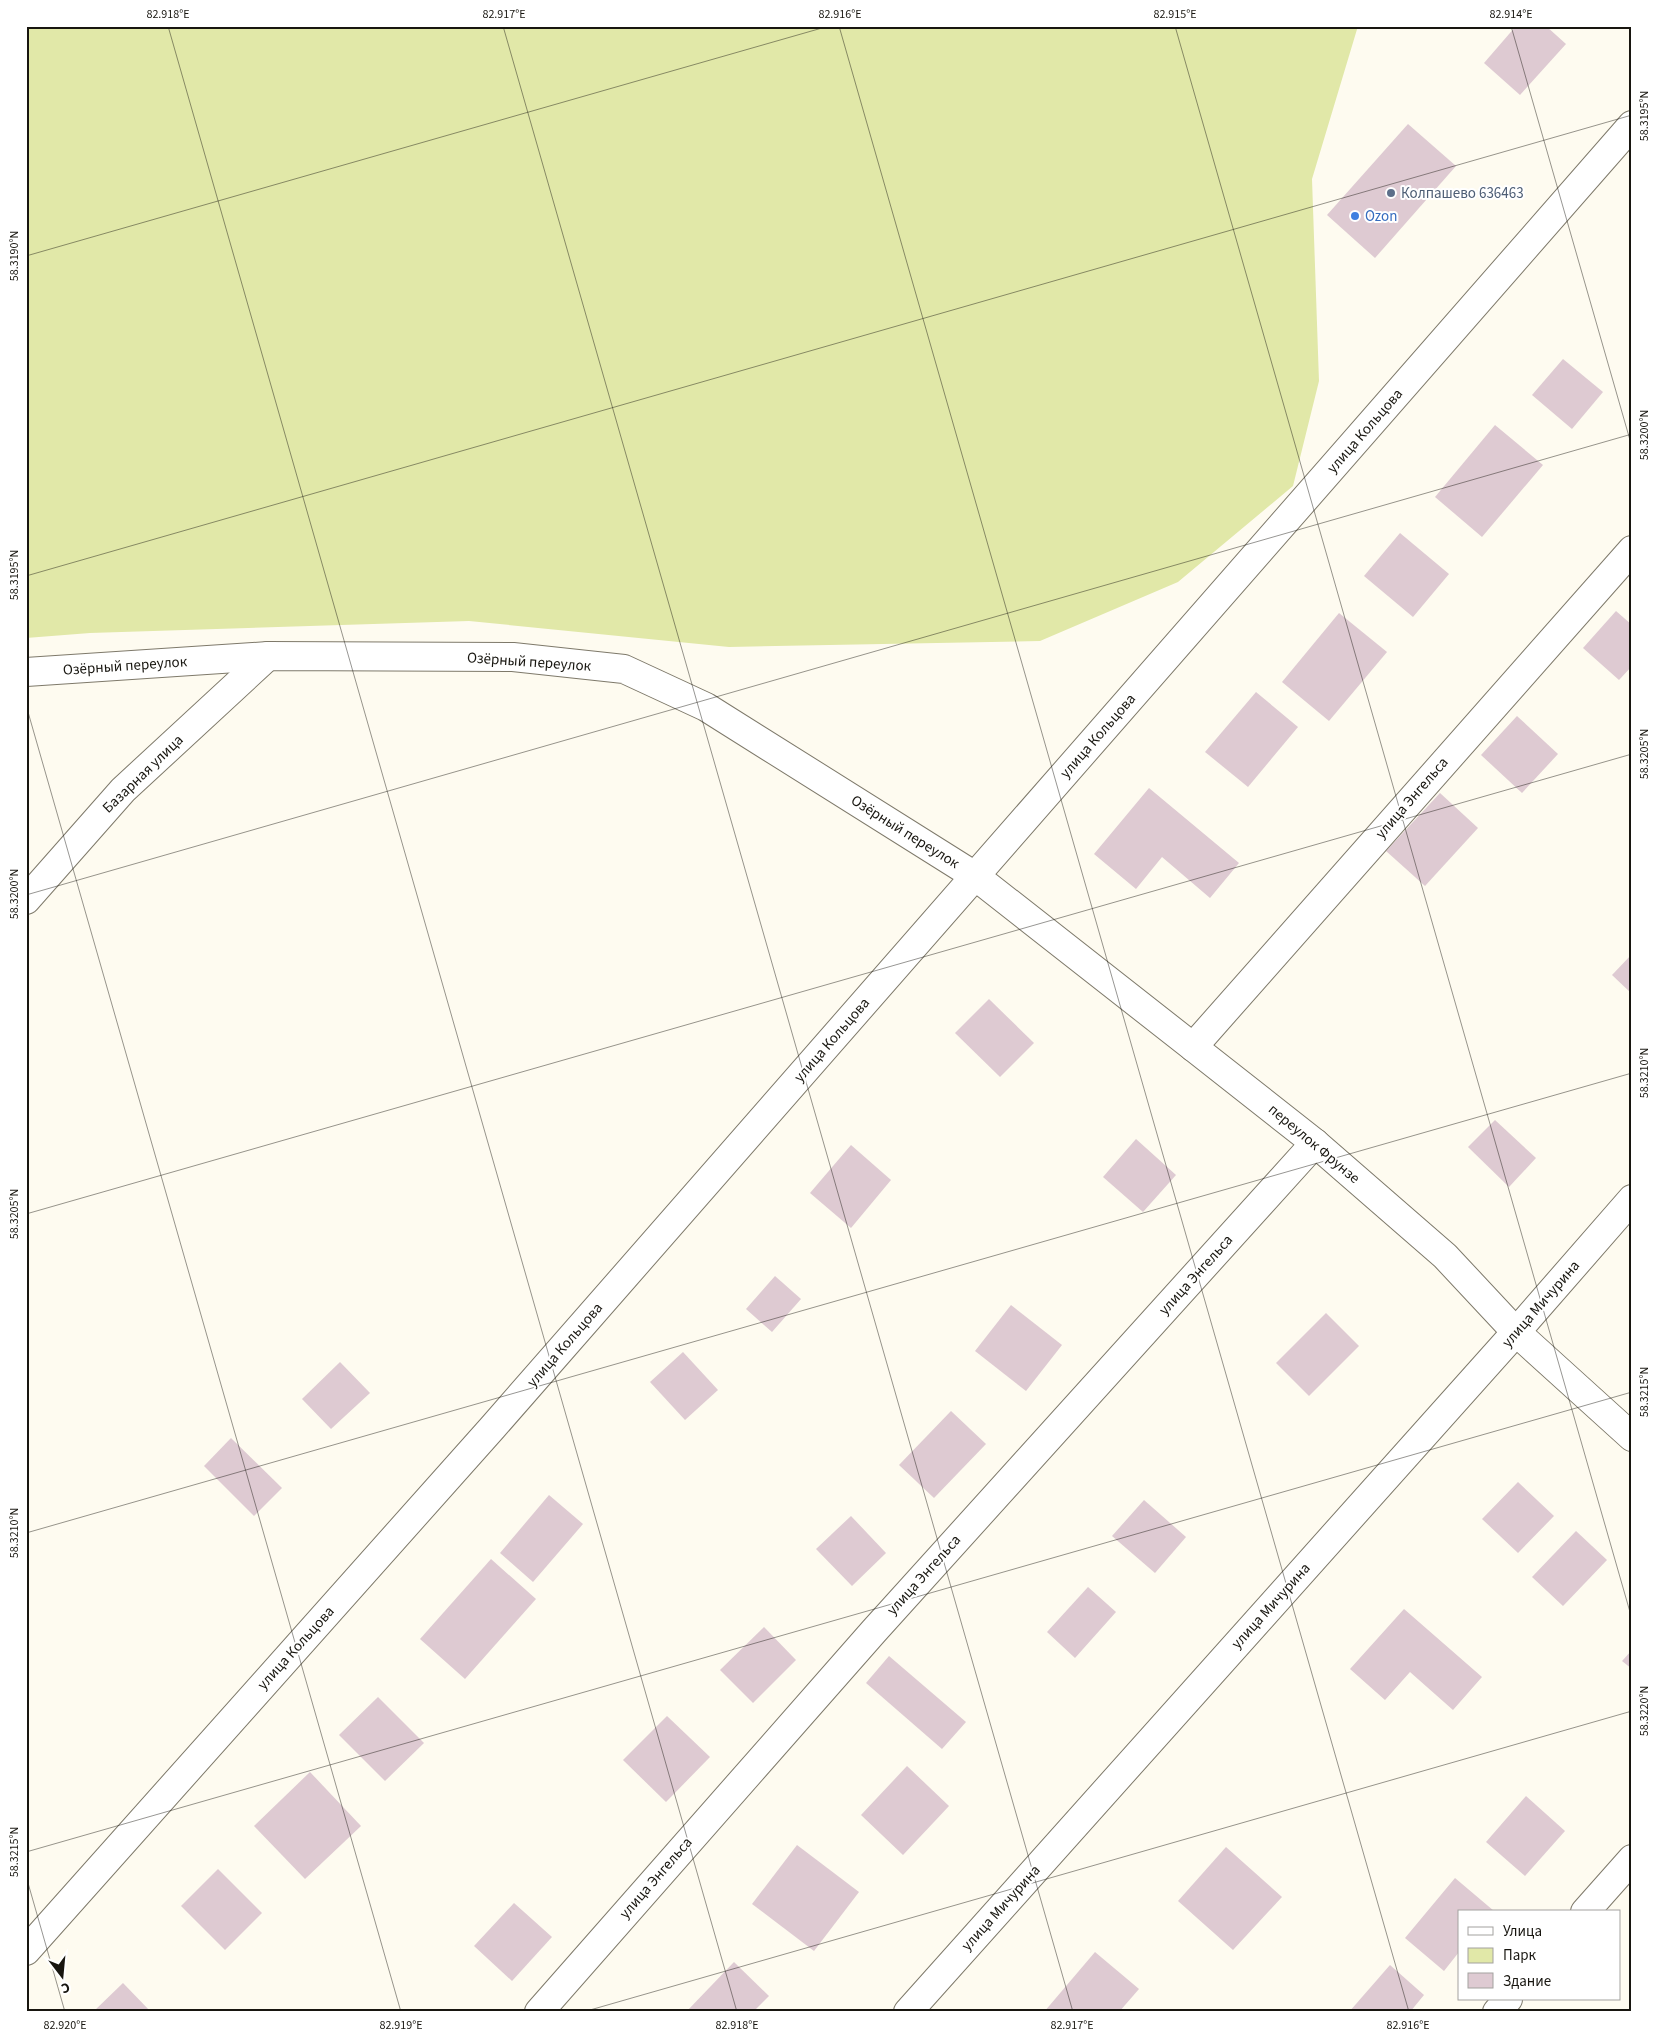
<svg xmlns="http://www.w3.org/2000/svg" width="1658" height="2038" font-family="'Source Sans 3',sans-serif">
	<rect width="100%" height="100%" fill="#fefbf0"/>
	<polygon fill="#e1e8a8" points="26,26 1358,26 1312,179 1319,381 1293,486 1178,582 1040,641 729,647 469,621 90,633 26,638"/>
	<g fill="#decad2">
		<polygon points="1516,26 1546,26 1566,44 1520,95 1484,63"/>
		<polygon points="1408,124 1456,166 1375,258 1327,215"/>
		<polygon points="1563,359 1603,392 1572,429 1532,395"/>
		<polygon points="1495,425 1543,465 1482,537 1435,497"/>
		<polygon points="1400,533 1449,574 1413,617 1364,576"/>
		<polygon points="1616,611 1632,625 1632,666 1619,680 1583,648"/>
		<polygon points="1339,613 1387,652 1329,721 1282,682"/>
		<polygon points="1256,692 1298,727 1248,787 1205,752"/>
		<polygon points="1517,716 1558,754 1522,793 1481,755"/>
		<polygon points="1149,788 1239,863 1210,898 1162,857 1136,889 1094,854"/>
		<polygon points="1440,793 1478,828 1425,886 1386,851"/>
		<polygon points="1632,954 1632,994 1612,975"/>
		<polygon points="989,999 1034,1043 1000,1077 955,1033"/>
		<polygon points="1495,1120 1536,1158 1509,1187 1468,1147"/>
		<polygon points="1136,1139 1176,1175 1143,1212 1103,1177"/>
		<polygon points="851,1145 891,1180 851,1228 810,1193"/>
		<polygon points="775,1276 801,1299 772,1332 746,1309"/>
		<polygon points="1011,1305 1062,1345 1026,1391 975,1351"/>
		<polygon points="1326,1313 1359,1346 1309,1396 1276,1363"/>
		<polygon points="683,1352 718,1390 685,1420 650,1382"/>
		<polygon points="340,1362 370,1393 331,1429 302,1399"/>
		<polygon points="951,1411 986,1444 934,1498 899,1465"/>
		<polygon points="231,1438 282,1488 254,1516 204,1466"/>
		<polygon points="1518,1482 1554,1516 1518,1553 1482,1519"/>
		<polygon points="549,1495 583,1524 533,1582 500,1553"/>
		<polygon points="1144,1500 1186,1537 1155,1573 1112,1536"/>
		<polygon points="851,1516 886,1553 852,1586 816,1549"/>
		<polygon points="1576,1531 1607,1560 1563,1606 1532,1577"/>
		<polygon points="491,1559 536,1599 465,1679 420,1639"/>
		<polygon points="1088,1587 1116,1612 1075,1658 1047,1632"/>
		<polygon points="1404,1609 1482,1677 1453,1710 1410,1672 1385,1700 1350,1669"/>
		<polygon points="764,1627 796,1660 753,1703 720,1670"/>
		<polygon points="1632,1650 1632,1669 1622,1661"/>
		<polygon points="889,1656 966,1722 942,1749 866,1683"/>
		<polygon points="378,1697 424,1743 385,1781 339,1735"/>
		<polygon points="667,1716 710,1757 666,1802 623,1760"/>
		<polygon points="907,1766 949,1806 903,1855 861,1815"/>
		<polygon points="310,1772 361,1826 305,1879 254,1826"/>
		<polygon points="1526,1796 1565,1831 1525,1876 1486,1842"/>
		<polygon points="797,1845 859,1892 814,1951 752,1904"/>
		<polygon points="1226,1847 1282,1897 1233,1950 1178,1901"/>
		<polygon points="218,1869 262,1913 225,1950 181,1906"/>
		<polygon points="1455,1878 1494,1911 1459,1912 1459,1952 1444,1971 1405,1938"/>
		<polygon points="514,1903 552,1937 512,1981 474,1946"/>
		<polygon points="1095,1952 1139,1989 1119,2012 1044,2012"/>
		<polygon points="734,1962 769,1996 753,2012 686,2012"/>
		<polygon points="1390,1965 1424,1995 1410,2012 1349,2012"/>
		<polygon points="123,1983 151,2012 93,2012"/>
	</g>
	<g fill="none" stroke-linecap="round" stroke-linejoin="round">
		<g stroke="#7e796a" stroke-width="30">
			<g id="minor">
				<polyline points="26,672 268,656 513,657 624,669 706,707 975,876 1193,1047 1315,1143 1445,1256 1516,1332 1632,1437"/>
				<polyline points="26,900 123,790 268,656"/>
				<polyline points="1193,1047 1632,550"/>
				<polyline points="1585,1912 1632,1859"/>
				<polyline points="26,1951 493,1427 1632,125"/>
				<polyline points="539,2012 874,1631 1315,1143"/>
				<polyline points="908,2012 1516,1332 1632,1199"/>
				<polyline points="1497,2012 1508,1999"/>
			</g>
		</g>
		<use href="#minor" stroke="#fff" stroke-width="28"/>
	</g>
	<path fill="none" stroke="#181610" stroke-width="1" stroke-opacity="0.45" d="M168 26 737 2012M503 26 1073 2012M839 26 1409 2012M1175 26 1632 1619M1511 26 1632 447M26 256 829 26M26 576 1632 115M26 705 401 2012M26 895 1632 434M26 1214 1632 754M26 1533 1632 1073M26 1852 1632 1392M26 1876 65 2012M583 2012 1632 1711"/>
	<circle fill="#5c6f8a" stroke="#fff" stroke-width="2" cx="1391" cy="193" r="5"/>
	<circle fill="#3f7fe0" stroke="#fff" stroke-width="2" cx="1355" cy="216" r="5"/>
	<g text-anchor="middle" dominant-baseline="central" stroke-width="4" stroke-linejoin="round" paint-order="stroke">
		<g font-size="15" fill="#4e5e75" stroke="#fff" text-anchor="start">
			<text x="1401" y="193">Колпашево 636463</text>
		</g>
		<g font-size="15" fill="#366cbe" stroke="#fff" text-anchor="start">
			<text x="1365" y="216">Ozon</text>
		</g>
		<g font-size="15" fill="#181610" stroke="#fff">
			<text transform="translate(1365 431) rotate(-49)">улица Кольцова</text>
			<text transform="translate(529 662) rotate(4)">Озёрный переулок</text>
			<text transform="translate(125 666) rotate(-4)">Озёрный переулок</text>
			<text transform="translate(1098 736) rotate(-49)">улица Кольцова</text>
			<text transform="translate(143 774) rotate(-44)">Базарная улица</text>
			<text transform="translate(1412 798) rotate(-49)">улица Энгельса</text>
			<text transform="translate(905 832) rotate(32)">Озёрный переулок</text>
			<text transform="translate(832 1040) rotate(-49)">улица Кольцова</text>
			<text transform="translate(1314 1144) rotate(40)">переулок Фрунзе</text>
			<text transform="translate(1196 1275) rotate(-48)">улица Энгельса</text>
			<text transform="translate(1541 1304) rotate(-49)">улица Мичурина</text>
			<text transform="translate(565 1345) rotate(-49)">улица Кольцова</text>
			<text transform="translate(924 1575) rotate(-48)">улица Энгельса</text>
			<text transform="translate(1271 1606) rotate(-48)">улица Мичурина</text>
			<text transform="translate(296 1648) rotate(-48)">улица Кольцова</text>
			<text transform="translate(656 1878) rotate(-49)">улица Энгельса</text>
			<text transform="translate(1001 1908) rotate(-48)">улица Мичурина</text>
		</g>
	</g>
	<rect width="1658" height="2038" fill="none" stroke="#ffffff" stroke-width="55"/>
	<rect x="1458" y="1910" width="162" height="90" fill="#ffffff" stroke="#a3a29f"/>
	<rect x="1468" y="1927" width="25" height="8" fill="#ffffff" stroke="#a3a29f"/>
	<text x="1503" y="1936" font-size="15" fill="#181610">Улица</text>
	<rect x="1468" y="1948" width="25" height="15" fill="#e1e8a8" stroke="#a3a29f"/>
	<text x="1503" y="1960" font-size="15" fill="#181610">Парк</text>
	<rect x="1468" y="1973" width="25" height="15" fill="#decad2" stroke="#a3a29f"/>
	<text x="1503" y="1986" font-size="15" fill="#181610">Здание</text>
	<g transform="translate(62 1976) rotate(164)" stroke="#ffffff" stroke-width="4" paint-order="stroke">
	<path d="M0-4L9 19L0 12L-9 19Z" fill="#181610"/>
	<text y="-8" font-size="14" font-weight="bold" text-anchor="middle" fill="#181610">С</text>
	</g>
	<rect x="28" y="28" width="1602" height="1982" fill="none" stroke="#181610" stroke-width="2"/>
	<g font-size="12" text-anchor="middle" fill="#181610">
		<text x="168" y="18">82.918°E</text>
		<text x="504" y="18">82.917°E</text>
		<text x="840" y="18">82.916°E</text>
		<text x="1175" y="18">82.915°E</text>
		<text x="1511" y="18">82.914°E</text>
		<text transform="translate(1644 116) rotate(-90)" y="4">58.3195°N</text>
		<text transform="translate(14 256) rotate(-90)" y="4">58.3190°N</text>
		<text transform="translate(1644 435) rotate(-90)" y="4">58.3200°N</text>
		<text transform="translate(14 575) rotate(-90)" y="4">58.3195°N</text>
		<text transform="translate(1644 754) rotate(-90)" y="4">58.3205°N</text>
		<text transform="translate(14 894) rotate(-90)" y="4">58.3200°N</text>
		<text transform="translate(1644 1073) rotate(-90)" y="4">58.3210°N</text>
		<text transform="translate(14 1214) rotate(-90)" y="4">58.3205°N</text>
		<text transform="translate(1644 1392) rotate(-90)" y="4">58.3215°N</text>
		<text transform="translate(14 1533) rotate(-90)" y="4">58.3210°N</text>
		<text transform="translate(1644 1711) rotate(-90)" y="4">58.3220°N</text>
		<text transform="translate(14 1852) rotate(-90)" y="4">58.3215°N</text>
		<text x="65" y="2029">82.920°E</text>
		<text x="401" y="2029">82.919°E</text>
		<text x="737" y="2029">82.918°E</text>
		<text x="1072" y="2029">82.917°E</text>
		<text x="1408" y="2029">82.916°E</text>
	</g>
</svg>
